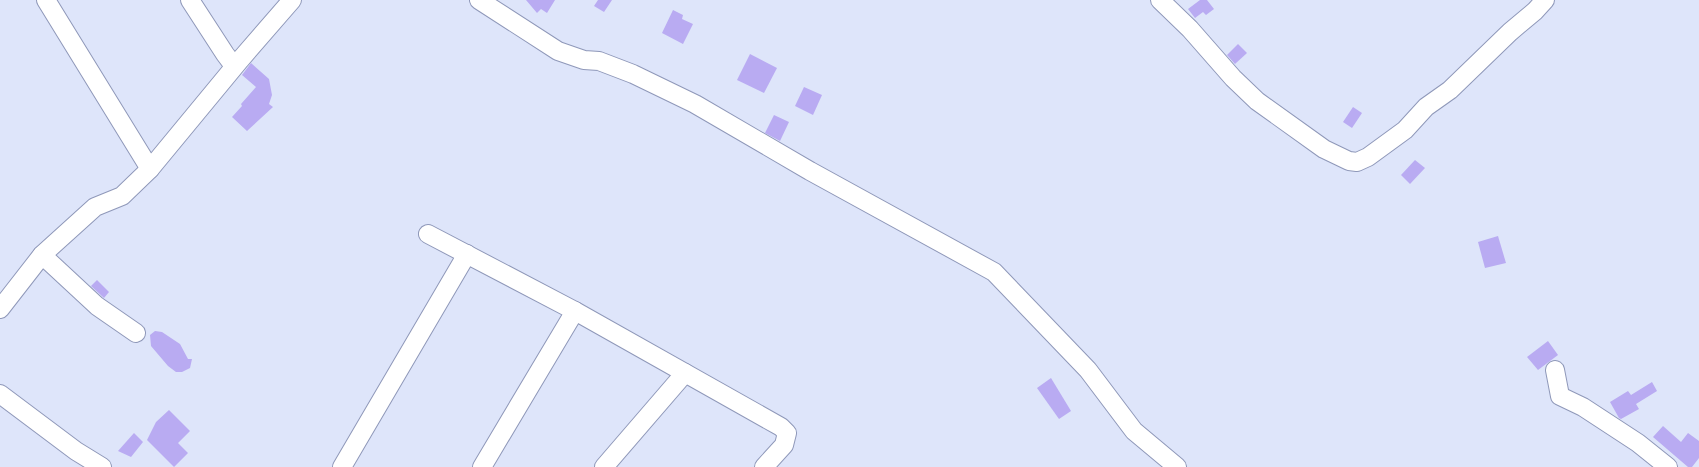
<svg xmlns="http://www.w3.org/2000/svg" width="1699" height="467" font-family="'Sofia Sans Condensed',sans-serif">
	<rect width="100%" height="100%" fill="#dee5fa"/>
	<g fill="#b9abf2">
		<polygon points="526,0 555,0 547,13 541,9 537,13"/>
		<polygon points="598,0 612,0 604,12 594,6"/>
		<polygon points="1200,0 1207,0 1214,9 1206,15 1203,12 1195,18 1188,9"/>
		<polygon points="673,10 683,15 682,19 693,24 683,44 662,33"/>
		<polygon points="1238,44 1247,53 1235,64 1227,55"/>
		<polygon points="750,54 777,68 764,93 737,80"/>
		<polygon points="251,63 269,79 272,95 269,104 273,107 247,131 232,117 242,106 241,104 256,87 242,75"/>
		<polygon points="804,87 822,95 813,115 795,106"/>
		<polygon points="1353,107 1362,113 1352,128 1343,122"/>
		<polygon points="774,115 789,122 780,141 765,133"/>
		<polygon points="1415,160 1425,168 1410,184 1401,175"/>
		<polygon points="1498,236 1506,263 1485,268 1478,242"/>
		<polygon points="97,280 109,292 104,298 91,286"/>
		<polygon points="155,331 162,332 180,344 188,359 192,359 190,368 182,372 176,372 168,366 151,346 150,335"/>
		<polygon points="1548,341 1558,355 1538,370 1527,357"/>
		<polygon points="1051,378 1071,411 1059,419 1037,388"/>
		<polygon points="1652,382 1657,391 1636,404 1639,409 1621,419 1619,418 1610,402 1628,391 1631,395"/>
		<polygon points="169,410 190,431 178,443 188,453 174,467 147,440 156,422"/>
		<polygon points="1663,426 1681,442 1688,433 1699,441 1699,458 1692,467 1688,467 1653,437"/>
		<polygon points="134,433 143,442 131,457 118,451"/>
	</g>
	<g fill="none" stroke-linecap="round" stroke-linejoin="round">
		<g stroke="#8f98b9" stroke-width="20">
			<g id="minor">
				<polyline points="46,0 150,169"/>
				<polyline points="190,0 225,54 234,66"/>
				<polyline points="479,0 558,51 584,60 599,61 633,74 695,104 810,171 994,272 1088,370 1134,431 1177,467"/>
				<polyline points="1160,0 1190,29 1233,78 1257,101 1324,149 1349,161 1357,162 1368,157 1405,130 1426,107 1450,90 1510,32 1535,11 1545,0"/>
				<polyline points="428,234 575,311 781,427 787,433 784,445 764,467"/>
				<polyline points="42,255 97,306 136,333"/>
				<polyline points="0,309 42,255 95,207 122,196 150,169 240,60 292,0"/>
				<polyline points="1555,370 1560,396 1583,407 1638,443 1668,467"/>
				<polyline points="0,394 76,451 102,467"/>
				<polyline points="342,467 467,254"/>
				<polyline points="482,467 575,311"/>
				<polyline points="604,467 685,373"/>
			</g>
		</g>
		<use href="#minor" stroke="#fff" stroke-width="18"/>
	</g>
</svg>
